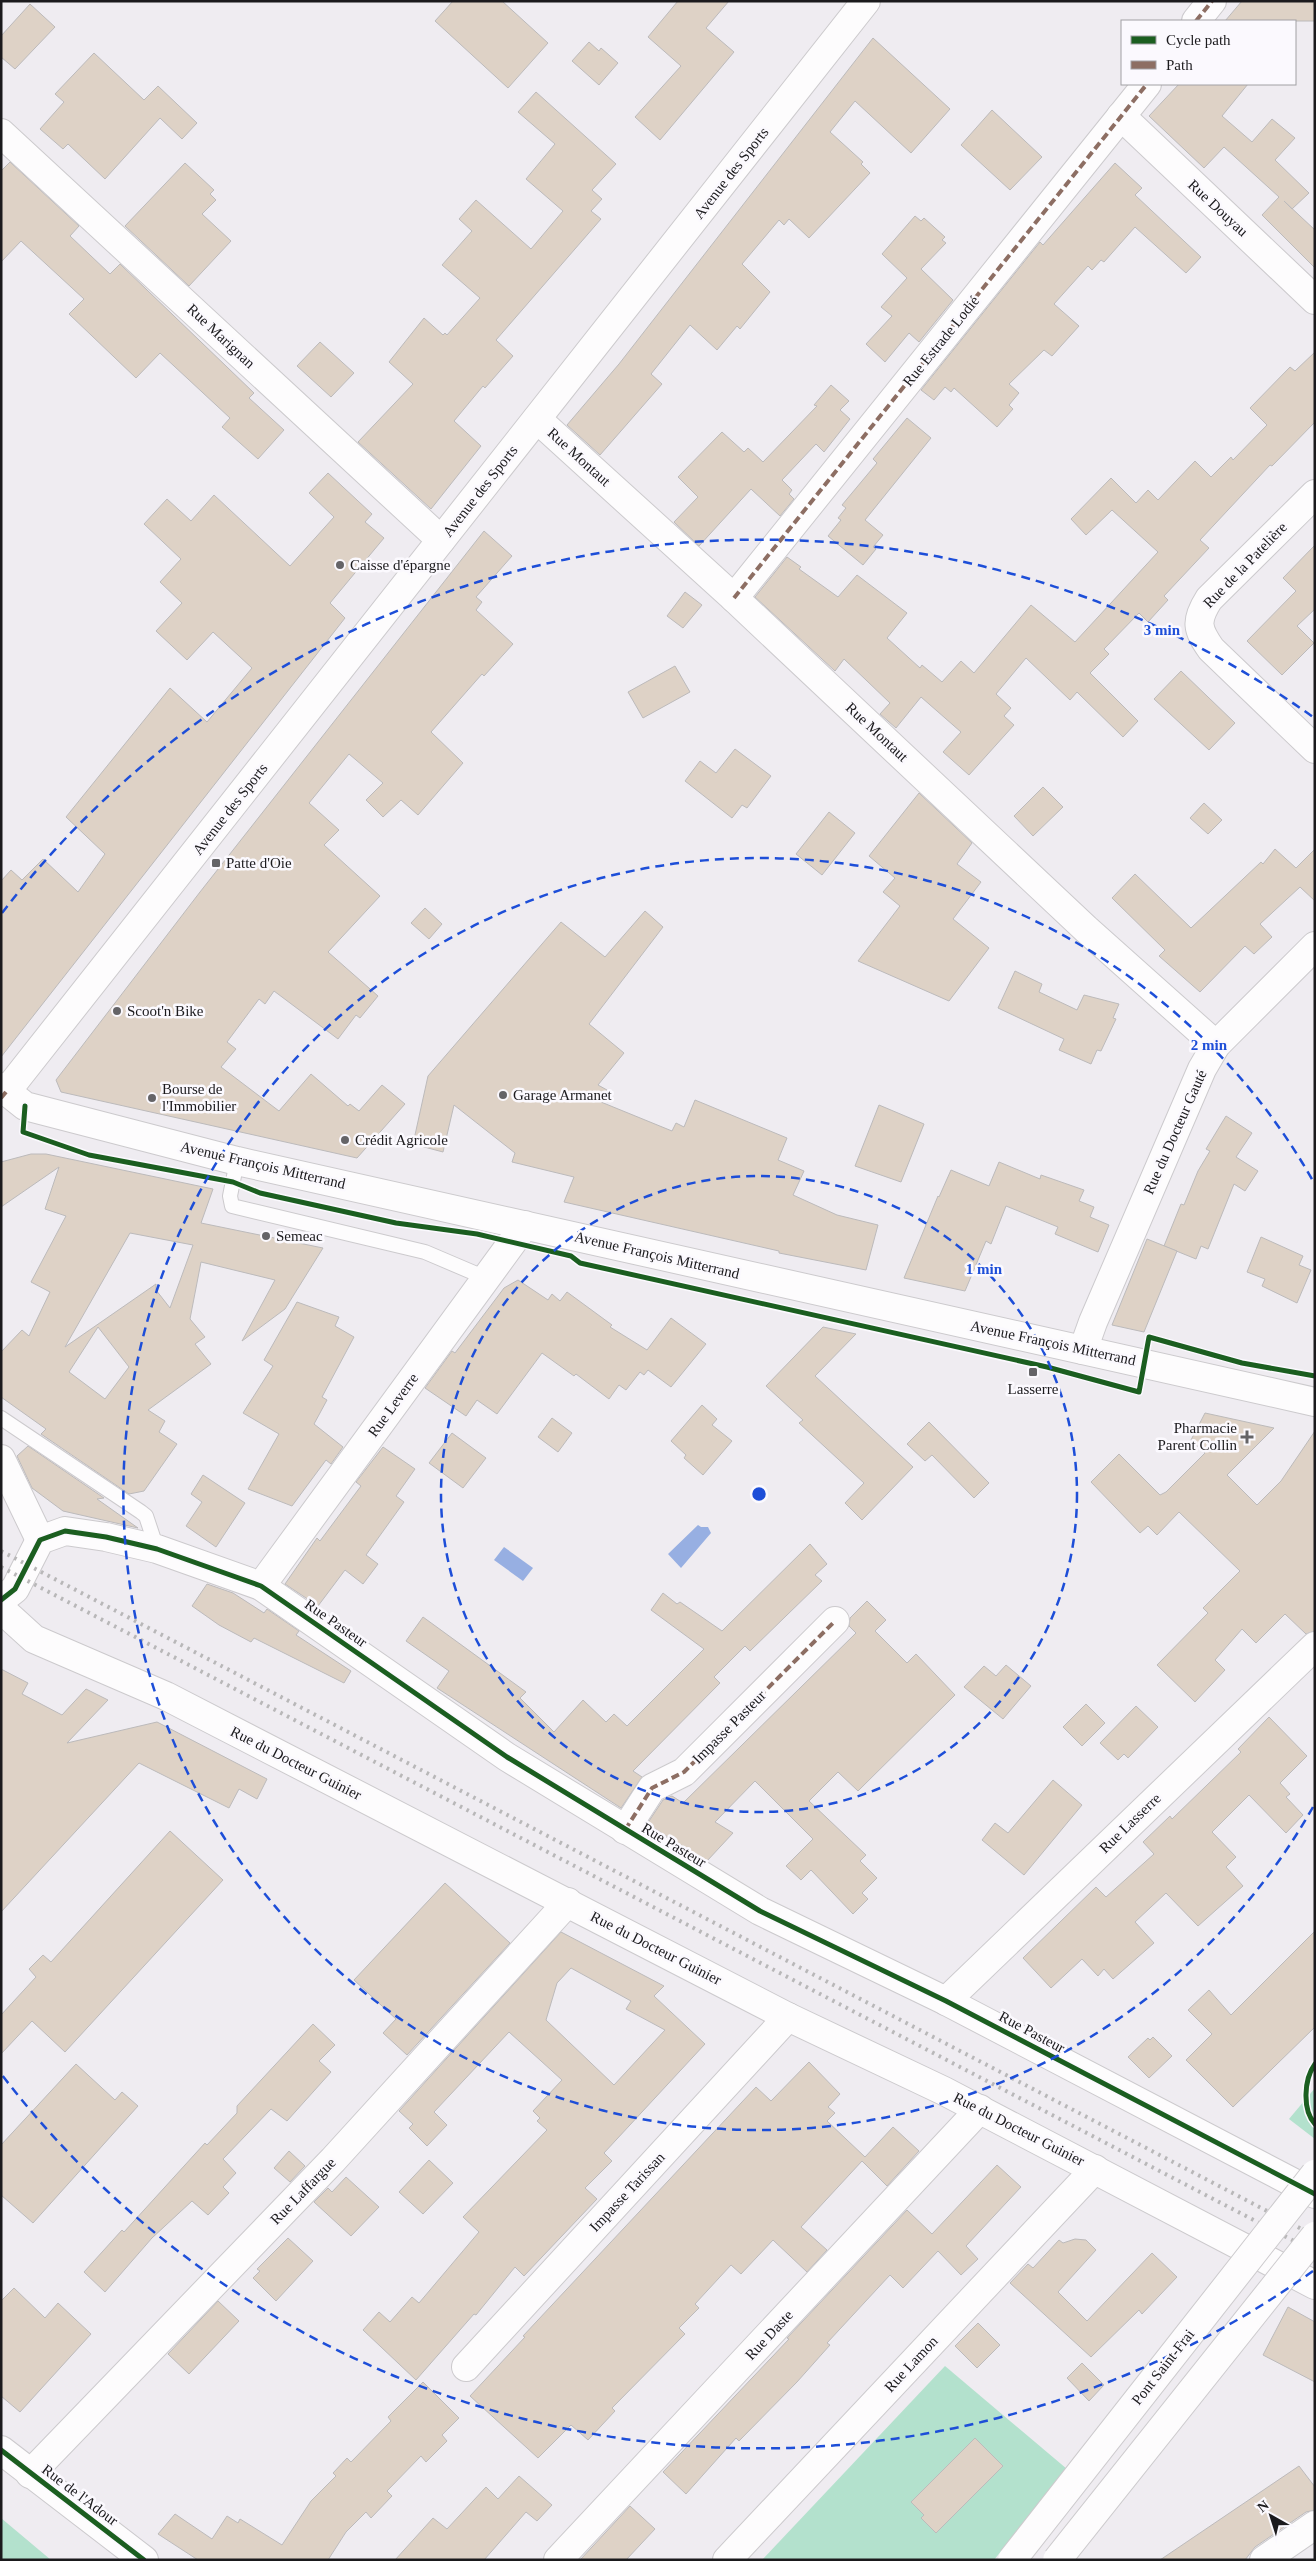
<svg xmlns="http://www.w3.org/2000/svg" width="1316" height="2561" font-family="'Times New Roman',serif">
	<rect width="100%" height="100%" fill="#efecf1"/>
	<g fill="#b3e1cd">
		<polygon points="1315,2088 1315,2139 1289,2119"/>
		<polygon points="945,2366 1067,2469 994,2560 762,2560"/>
		<polygon points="1,2518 51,2560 1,2560"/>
	</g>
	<g fill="#97afe2">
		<polygon points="698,1525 701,1527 708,1527 711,1533 681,1568 668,1554"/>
		<polygon points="504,1547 533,1568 523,1581 494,1560"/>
	</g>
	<g fill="#ded2c6" stroke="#bcbabb" fill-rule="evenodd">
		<polygon points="453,1 502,1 548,43 508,88 435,21"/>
		<polygon points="678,1 729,1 706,28 734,52 660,140 635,117 681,66 648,37"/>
		<polygon points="1242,1 1315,1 1315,21 1225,21"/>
		<polygon points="30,4 55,27 15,69 1,57 1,36"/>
		<polygon points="873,38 950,109 911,153 855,101 830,132 863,162 861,164 870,173 809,238 789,219 784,225 779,220 742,264 770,292 740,329 737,326 717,350 690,325 651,374 662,384 600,455 567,425 619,364"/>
		<polygon points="589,42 599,51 601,48 618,63 599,85 572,61"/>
		<polygon points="94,53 144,100 158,86 197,123 182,139 160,118 105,179 68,144 63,149 40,129 64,102 55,94"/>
		<polygon points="1179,84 1248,84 1222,116 1252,142 1272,119 1295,138 1275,160 1309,193 1292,209 1284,201 1315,230 1315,268 1262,215 1279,197 1224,147 1204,168 1149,116"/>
		<polygon points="536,92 616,164 592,190 602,199 591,211 601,219 496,340 513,356 485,388 483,386 454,421 481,446 431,509 358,442 413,384 389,362 424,318 443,335 445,333 447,335 480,298 442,265 472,231 459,219 476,200 531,249 563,211 526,179 555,144 518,112"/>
		<polygon points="992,110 1042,157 1010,190 961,145"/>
		<polygon points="10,162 79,226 70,236 110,274 120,264 254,393 249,398 284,430 258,459 222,427 230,418 160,353 136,378 69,314 84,299 21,241 1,262 1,171"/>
		<polygon points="185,163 214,190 210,194 216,200 202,214 231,241 189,286 125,226"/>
		<polygon points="1115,163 1142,188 1135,195 1201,257 1186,273 1135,227 1104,262 1101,260 1092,270 1088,266 1054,304 1079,326 1052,356 1044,350 1009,384 1019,393 1009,405 1013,409 997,427 954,388 951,392 945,387 934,400 921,390 1040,242 1043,245"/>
		<polygon points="915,216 921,221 924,218 945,237 942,240 946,243 921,269 953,300 919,342 909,333 885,362 866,344 892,316 881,307 907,278 882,254"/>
		<polygon points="320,342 354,373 331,397 297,366"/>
		<polygon points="1315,352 1315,422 1272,466 1270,465 1200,540 1209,548 1164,596 1168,600 1148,622 1139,613 1104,649 1109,654 1090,673 1138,721 1123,737 1077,692 1070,700 1026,658 996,694 1011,708 1004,716 1014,725 969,775 943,752 961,732 921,697 896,728 880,714 890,703 844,659 835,671 755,597 787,557 801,567 799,569 838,597 857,575 907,613 887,638 920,668 922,665 942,682 961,661 974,673 1031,605 1075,642 1158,552 1112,510 1086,535 1071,519 1111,478 1136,503 1148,490 1158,500 1195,461 1211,477 1231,457 1233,460 1267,425 1250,408 1290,367 1295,371"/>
		<polygon points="831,385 849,401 840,410 850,419 824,452 816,444 782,480 792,490 789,494 794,499 780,516 751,489 699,546 674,522 698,497 678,477 722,432 744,452 748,448 763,462 817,406 814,405"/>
		<polygon points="907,418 931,438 865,520 883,535 873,547 876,549 863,565 828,536 841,520 838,518 846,508 842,505 877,463 873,459"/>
		<polygon points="328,473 372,514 365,522 384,538 330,603 345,618 1,1057 1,881 11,870 22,880 43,859 78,892 105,854 66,817 170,688 207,722 252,668 213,632 187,660 156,631 182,603 160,582 181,559 144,524 167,499 191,521 214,495 290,566 334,517 309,493"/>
		<polygon points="484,531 512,556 476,597 482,602 476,610 513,644 484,676 482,674 431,732 463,763 418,815 401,800 383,817 366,800 383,783 349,754 309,803 339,830 324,845 380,896 328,952 378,996 360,1018 356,1015 338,1039 274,991 265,1004 259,999 227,1042 236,1049 221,1067 279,1111 311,1074 348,1106 350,1104 359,1111 382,1085 405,1104 357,1158 61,1092 56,1080 200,892"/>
		<polygon points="1315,545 1315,609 1297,626 1314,643 1282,675 1247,641 1296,591 1283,578"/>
		<polygon points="685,592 702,605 683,628 667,616"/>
		<polygon points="675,666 690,692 643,718 628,692"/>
		<polygon points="1181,671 1235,723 1209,750 1154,699"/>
		<polygon points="735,749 771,776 747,808 742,805 732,818 685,781 700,761 716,773"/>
		<polygon points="1043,787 1063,807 1033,836 1014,816"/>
		<polygon points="919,793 972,843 957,864 981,882 953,919 989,948 949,1001 858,961 900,906 883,892 895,878 869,856"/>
		<polygon points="1204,803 1222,820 1208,834 1190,818"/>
		<polygon points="829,812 855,833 822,875 796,854"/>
		<polygon points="1275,849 1296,868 1315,849 1315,901 1300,887 1260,924 1272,937 1254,954 1245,946 1200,992 1159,956 1165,950 1112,898 1135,874 1191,928 1261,862 1263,864"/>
		<polygon points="425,908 442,924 429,939 411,923"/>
		<polygon points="645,911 663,927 589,1024 624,1053 598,1085 607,1090 601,1102 672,1131 676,1123 684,1127 695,1100 787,1138 778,1160 804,1171 793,1195 837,1215 878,1225 866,1270 779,1253 779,1251 564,1202 574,1177 512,1162 515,1153 454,1105 443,1152 413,1144 428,1076 561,922 605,957"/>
		<polygon points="1015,971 1042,984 1039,992 1077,1010 1084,995 1119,1004 1113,1018 1116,1019 1101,1051 1097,1050 1091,1064 1059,1050 1064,1039 998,1008"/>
		<polygon points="879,1105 924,1124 901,1182 855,1166"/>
		<polygon points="1226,1116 1252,1133 1236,1157 1258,1171 1245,1191 1234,1184 1208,1249 1201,1246 1196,1259 1164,1246 1181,1204 1184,1205 1198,1171 1210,1151 1206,1149"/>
		<path d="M31 1154H46L213 1189 201 1223 323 1248 285 1309 242 1341 275 1280 201 1262 190 1319 205 1337 195 1344 211 1364 148 1410 165 1421 159 1432 177 1444 144 1491 129 1494 41 1434 46 1429 1 1397V1352L22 1330 29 1336 50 1292 31 1282 66 1216 45 1209 59 1167 1 1207V1162ZM130 1233 193 1245 170 1308 156 1290V1284L65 1347ZM98 1327 129 1367 105 1399 69 1372Z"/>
		<polygon points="999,1162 1040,1179 1041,1175 1084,1190 1079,1201 1094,1207 1090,1217 1109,1225 1098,1252 1055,1234 1058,1227 1006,1206 991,1244 986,1241 965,1291 904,1278 938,1196 939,1197 951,1170 989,1186"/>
		<polygon points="1261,1237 1303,1256 1299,1265 1311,1270 1297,1303 1262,1286 1265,1279 1247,1272"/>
		<polygon points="1147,1239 1177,1251 1144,1332 1112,1325"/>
		<polygon points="518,1280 548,1300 552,1294 560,1301 567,1292 612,1325 610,1327 647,1350 671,1318 706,1344 671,1387 648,1370 644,1375 640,1372 626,1390 619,1385 609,1399 576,1374 574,1376 542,1353 497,1414 477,1400 466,1416 425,1388 452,1351 455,1353 504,1288"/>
		<polygon points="297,1302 339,1317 335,1326 354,1337 322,1397 327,1400 314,1424 343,1447 331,1464 326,1460 292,1506 248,1489 279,1434 243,1413 273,1366 264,1360"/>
		<polygon points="823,1327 856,1334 815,1376 913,1467 862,1520 845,1503 864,1483 799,1423 803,1420 766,1386"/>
		<polygon points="702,1405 717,1419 712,1425 732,1441 703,1475 684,1458 686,1455 671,1441"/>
		<polygon points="1205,1413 1274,1428 1227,1475 1257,1505 1281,1481 1315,1431 1315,1631 1306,1634 1285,1614 1256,1643 1242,1629 1215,1660 1225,1670 1195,1702 1157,1665 1208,1613 1203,1608 1240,1571 1179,1512 1157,1535 1148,1526 1140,1533 1091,1482 1119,1454 1160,1495 1166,1492 1205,1453 1191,1440"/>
		<polygon points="552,1418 572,1433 558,1452 538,1437"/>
		<polygon points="929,1422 989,1483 974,1498 932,1455 925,1461 907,1444"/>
		<polygon points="452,1433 486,1458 463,1488 429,1463"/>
		<polygon points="28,1446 104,1498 97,1499 138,1528 63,1511 32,1488 17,1456"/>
		<polygon points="383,1447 415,1469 396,1496 404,1502 366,1555 378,1564 363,1584 345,1570 318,1606 285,1584 317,1538 320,1541 361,1486 356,1482"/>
		<polygon points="203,1475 245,1503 216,1547 186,1526 202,1502 191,1494"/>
		<polygon points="810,1544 827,1564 815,1575 822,1581 750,1651 745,1646 714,1677 720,1683 633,1771 642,1777 621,1808 437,1688 449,1671 406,1641 423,1617 526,1692 520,1698 554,1732 583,1700 606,1722 614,1714 627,1726 704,1649 651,1610 663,1593 677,1604 680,1602 722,1631"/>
		<polygon points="207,1584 233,1593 264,1613 267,1609 299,1631 296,1635 351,1671 344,1683 254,1638 251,1642 219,1625 192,1606"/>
		<polygon points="867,1601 886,1620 875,1631 907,1663 916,1654 955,1695 858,1791 838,1772 809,1801 866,1855 860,1861 877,1878 862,1893 868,1899 853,1914 811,1870 801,1880 786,1866 813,1839 755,1781 715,1822 733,1833 707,1861 647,1824 663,1800 672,1796 683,1803 856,1633 849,1626 850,1618"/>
		<polygon points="1006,1665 1031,1686 1003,1719 964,1687 984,1666 996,1676"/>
		<polygon points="1,1669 28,1683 22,1694 62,1715 86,1689 108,1700 67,1743 157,1722 267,1779 257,1799 239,1789 229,1808 139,1763 1,1912"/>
		<polygon points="1086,1704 1105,1723 1082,1746 1063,1727"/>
		<polygon points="1136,1706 1158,1727 1128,1758 1124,1754 1118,1760 1100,1743"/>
		<polygon points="1269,1717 1307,1756 1280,1783 1290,1794 1286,1797 1303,1815 1286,1833 1249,1795 1212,1832 1236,1857 1226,1867 1243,1886 1198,1926 1166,1893 1135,1922 1154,1943 1113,1979 1104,1969 1098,1976 1082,1959 1051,1988 1023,1958 1096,1887 1106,1897 1154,1854 1143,1842 1170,1816 1172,1819 1241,1752 1238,1749"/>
		<polygon points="1053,1780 1082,1805 1024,1875 982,1840 995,1823 1008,1833"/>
		<polygon points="170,1831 223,1880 65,2052 32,2021 1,2054 1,2015 36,1977 29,1969 43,1955 51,1962"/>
		<polygon points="445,1883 510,1943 407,2055 383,2033 396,2019 354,1980"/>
		<polygon points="1315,1931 1315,2027 1233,2107 1186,2060 1212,2034 1188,2010 1209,1990 1231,2015"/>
		<path d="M561 1932 664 1986 654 1996 705 2044 604 2153 612 2161 585 2188 597 2199 524 2276 515 2267 476 2315 474 2314 416 2380 363 2330 379 2312 390 2322 412 2297 419 2303 479 2232 463 2217 547 2130 537 2121 540 2118 533 2111 562 2080 509 2032 434 2112 447 2125 427 2146 409 2128 413 2124 399 2111ZM571 1968 631 2001 626 2009 665 2030 614 2085 546 2020 557 1983Z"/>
		<polygon points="313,2024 335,2045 319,2061 331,2072 287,2121 271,2109 223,2159 236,2173 223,2187 229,2193 208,2215 192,2201 152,2238 105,2292 84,2272 122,2230 124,2232 205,2143 207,2145 237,2113 237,2106"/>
		<polygon points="1153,2037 1172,2056 1149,2078 1128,2057 1148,2038 1150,2040"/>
		<polygon points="809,2062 840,2094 828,2107 835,2113 827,2121 865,2157 893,2127 919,2151 887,2186 862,2161 801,2227 827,2250 807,2272 773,2240 741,2274 731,2265 695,2304 699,2308 679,2328 685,2334 612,2408 615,2411 588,2440 571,2425 538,2458 470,2396 525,2337 523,2336 756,2087 771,2101"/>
		<polygon points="76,2064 115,2100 122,2092 138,2106 33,2223 1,2195 1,2145"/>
		<polygon points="289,2151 305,2166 290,2182 274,2168"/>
		<polygon points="429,2160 453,2183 423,2214 399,2192"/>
		<polygon points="997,2165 1021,2187 966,2246 978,2259 961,2275 938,2251 903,2288 890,2275 827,2343 830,2345 797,2382 739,2441 736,2438 686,2494 663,2472 789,2339 787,2338 907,2210 932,2234"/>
		<polygon points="346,2177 379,2207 351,2236 314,2202 328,2188 332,2192"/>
		<polygon points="288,2238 313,2261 276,2301 253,2278 260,2271 257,2269"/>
		<polygon points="1075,2239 1086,2240 1096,2250 1058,2292 1087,2321 1152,2253 1177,2277 1142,2314 1139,2310 1091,2357 1010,2283 1028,2264 1033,2268 1059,2240 1063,2243"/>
		<polygon points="14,2288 45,2318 58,2303 91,2334 20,2412 1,2396 1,2301"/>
		<polygon points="218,2301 239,2321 189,2374 168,2354"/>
		<polygon points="1288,2307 1315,2322 1315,2382 1263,2355"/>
		<polygon points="978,2323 1000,2345 977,2368 955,2346"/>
		<polygon points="1082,2363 1104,2385 1089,2401 1067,2378"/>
		<polygon points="423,2382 459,2418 442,2435 447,2441 426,2462 421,2456 387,2491 392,2496 371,2518 366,2512 346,2532 328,2560 198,2560 158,2534 175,2514 212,2539 227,2516 238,2523 240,2519 282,2545 311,2501 336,2476 333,2473 347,2458 351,2462 391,2421 388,2417"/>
		<polygon points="975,2438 1003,2466 936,2533 921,2518 924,2515 911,2502"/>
		<polygon points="1299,2466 1315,2487 1315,2510 1306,2512 1255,2547 1245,2560 1160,2560"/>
		<polygon points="519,2476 552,2505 537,2521 526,2512 484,2560 395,2560 433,2518 447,2529 486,2487 498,2499"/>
		<polygon points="630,2506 655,2529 626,2560 580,2560"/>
	</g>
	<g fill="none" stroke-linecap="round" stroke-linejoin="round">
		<g stroke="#cccacd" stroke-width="16">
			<g id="lane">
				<polyline points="237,1161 230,1196 232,1206 425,1252 486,1278"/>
				<polyline points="1,1418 141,1512 146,1516 157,1549"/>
			</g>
		</g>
		<g stroke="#cccacd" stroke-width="30">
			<g id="street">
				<polyline points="1196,21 1212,1"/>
				<polyline points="1121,116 1315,300"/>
				<polyline points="1,133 441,540"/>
				<polyline points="537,419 734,598 1086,929 1216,1045"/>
				<path d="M1315 494 1209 599C1195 621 1197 629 1211 649L1315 749"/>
				<polyline points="734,598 1147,84"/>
				<polyline points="1083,1350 1093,1322 1202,1069 1216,1045 1315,946"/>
				<polyline points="1,1459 40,1540"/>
				<polyline points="261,1586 507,1757 760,1911 946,2001 1315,2194"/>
				<polyline points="625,1830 652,1788 684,1772 835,1621"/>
				<polyline points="946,2001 1315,1646"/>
				<polyline points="466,2367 788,2017"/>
				<polyline points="1,2450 144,2560"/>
				<polyline points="30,2474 333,2160 568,1902"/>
				<polyline points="558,2560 980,2109"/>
				<polyline points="727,2560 1095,2169"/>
				<polyline points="1264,2560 1315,2525"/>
			</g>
		</g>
		<g stroke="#cccacd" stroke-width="30">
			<g id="secondary">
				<polyline points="1,1600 15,1589 40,1540 65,1531 106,1537 157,1549 261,1586 525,1225"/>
				<polyline points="1,1609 34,1639 166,1696 788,2017 944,2091 1315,2285"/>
			</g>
		</g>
		<g stroke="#cccacd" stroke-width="30">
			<g id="primary">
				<polyline points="1,1087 25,1106 237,1161 1315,1402"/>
				<polyline points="6,1092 866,1"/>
			</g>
		</g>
		<use href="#lane" stroke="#fdfcfd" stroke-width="14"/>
		<use href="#street" stroke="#fdfcfd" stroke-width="28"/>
		<use href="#secondary" stroke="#fdfcfd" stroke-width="28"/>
		<use href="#primary" stroke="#fdfcfd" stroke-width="28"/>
		<g stroke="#b8b7b8" stroke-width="4" stroke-dasharray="2.5 5" stroke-linecap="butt">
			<polyline points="1,1551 1315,2236"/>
			<polyline points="1,1567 1315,2252"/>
		</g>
		<g stroke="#cccacd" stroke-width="30" stroke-linecap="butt">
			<g id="primary-bridge">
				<polyline points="1012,2560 1315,2174"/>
				<polyline points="1057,2560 1315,2236"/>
			</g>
		</g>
		<use href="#primary-bridge" stroke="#fdfcfd" stroke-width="28"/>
		<g stroke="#8d6e63" stroke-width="4" stroke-dasharray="8 4" stroke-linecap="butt">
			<polyline points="1196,21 1212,1"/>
			<polyline points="734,598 1147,84"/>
			<polyline points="1,1098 6,1092"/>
			<polyline points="625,1830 652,1788 684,1772 835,1621"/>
		</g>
		<g stroke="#fbf9fe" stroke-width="8">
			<g id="cycleway">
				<polyline points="25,1106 23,1132 89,1155 233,1182 260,1193 396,1223 477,1234 571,1256 580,1263 1047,1367 1139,1392 1149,1337 1242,1363 1315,1376"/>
				<polyline points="1,1600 15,1589 40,1540 65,1531 106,1537 157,1549 261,1586 507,1757 760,1911 946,2001 1315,2194"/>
				<path d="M1315 2064C1304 2079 1302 2110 1315 2124"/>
				<polyline points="1,2450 144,2560"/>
			</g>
		</g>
		<use href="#cycleway" stroke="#1b5e20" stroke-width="5"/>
	</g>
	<g fill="none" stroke="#1d4ed8" stroke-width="2.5" stroke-dasharray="9 6">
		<circle cx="759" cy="1494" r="318"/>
		<path d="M1313 1807A636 636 0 1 1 1313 1181"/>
		<path d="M1313 2271A954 954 0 0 1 2 2075M2 913A954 954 0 0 1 1313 717"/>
	</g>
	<g fill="#656467" stroke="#fbf9fe" stroke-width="2">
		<circle cx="340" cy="565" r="5"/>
		<rect x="211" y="858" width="10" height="10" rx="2.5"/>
		<circle cx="117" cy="1011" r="5"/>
		<circle cx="503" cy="1095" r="5"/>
		<circle cx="152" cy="1098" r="5"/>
		<circle cx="345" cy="1140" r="5"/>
		<circle cx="266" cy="1236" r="5"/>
		<rect x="1028" y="1367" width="10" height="10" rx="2.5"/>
		<path d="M1244.5 1429.5h5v5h5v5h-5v5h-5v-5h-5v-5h5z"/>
	</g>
	<g text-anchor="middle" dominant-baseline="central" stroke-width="5" stroke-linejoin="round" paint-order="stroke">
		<g font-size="15" fill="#1b1a1d" stroke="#fbf9fe">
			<text transform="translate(731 173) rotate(-52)">Avenue des Sports</text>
			<text transform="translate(1218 208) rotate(43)">Rue Douyau</text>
			<text transform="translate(221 336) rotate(43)">Rue Marignan</text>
			<text transform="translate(941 341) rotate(-51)">Rue Estrade Lodié</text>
			<text transform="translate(579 457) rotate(42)">Rue Montaut</text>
			<text transform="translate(480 491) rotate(-52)">Avenue des Sports</text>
			<text transform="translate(1245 565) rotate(-46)">Rue de la Patelière</text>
			<text transform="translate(877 732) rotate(43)">Rue Montaut</text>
			<text transform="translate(230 809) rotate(-52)">Avenue des Sports</text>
			<text transform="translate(1175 1132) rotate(-66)">Rue du Docteur Gauté</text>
			<text transform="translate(263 1165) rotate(13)">Avenue François Mitterrand</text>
			<text transform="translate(657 1255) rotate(13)">Avenue François Mitterrand</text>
			<text transform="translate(1053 1343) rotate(12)">Avenue François Mitterrand</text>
			<text transform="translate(393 1405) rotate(-54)">Rue Leverre</text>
			<text transform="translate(336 1623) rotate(35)">Rue Pasteur</text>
			<text transform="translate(729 1727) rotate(-45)">Impasse Pasteur</text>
			<text transform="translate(296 1763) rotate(27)">Rue du Docteur Guinier</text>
			<text transform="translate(1130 1823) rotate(-44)">Rue Lasserre</text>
			<text transform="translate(674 1845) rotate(31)">Rue Pasteur</text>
			<text transform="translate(656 1948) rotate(27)">Rue du Docteur Guinier</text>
			<text transform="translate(1032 2032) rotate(28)">Rue Pasteur</text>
			<text transform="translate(1019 2129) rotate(27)">Rue du Docteur Guinier</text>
			<text transform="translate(303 2191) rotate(-46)">Rue Laffargue</text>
			<text transform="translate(627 2192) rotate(-47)">Impasse Tarissan</text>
			<text transform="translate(769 2335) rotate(-47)">Rue Daste</text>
			<text transform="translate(911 2364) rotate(-47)">Rue Lamon</text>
			<text transform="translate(1163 2367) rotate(-52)">Pont Saint-Frai</text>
			<text transform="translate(80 2495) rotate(37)">Rue de l'Adour</text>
		</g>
		<g font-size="15" fill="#1b1a1d" stroke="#fbf9fe" text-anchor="start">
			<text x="350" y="565">Caisse d'épargne</text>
			<text x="226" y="863">Patte d'Oie</text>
			<text x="127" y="1011">Scoot'n Bike</text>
			<text x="162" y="1089">Bourse de<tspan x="162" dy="17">l'Immobilier</tspan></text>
			<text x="513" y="1095">Garage Armanet</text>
			<text x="355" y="1140">Crédit Agricole</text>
			<text x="276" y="1236">Semeac</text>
			<text x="1033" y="1389" text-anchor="middle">Lasserre</text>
			<text x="1237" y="1428" text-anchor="end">Pharmacie<tspan x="1237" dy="17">Parent Collin</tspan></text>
		</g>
	</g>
	<circle cx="759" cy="1494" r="8" fill="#1d4ed8" stroke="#fbf9fe" stroke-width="2.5"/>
	<g font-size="15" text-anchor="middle" font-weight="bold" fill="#1d4ed8" stroke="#fbf9fe" stroke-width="5" stroke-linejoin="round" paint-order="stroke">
		<text x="1162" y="635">3 min</text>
		<text x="1209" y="1050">2 min</text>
		<text x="984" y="1274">1 min</text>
	</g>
	<rect width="1316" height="2561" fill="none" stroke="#1b1a1d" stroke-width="5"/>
	<rect x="1121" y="20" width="175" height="65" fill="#fbf9fe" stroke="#a1a0a4"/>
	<rect x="1131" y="36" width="25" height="8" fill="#1b5e20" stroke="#a1a0a4"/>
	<text x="1166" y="45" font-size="15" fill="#1b1a1d">Cycle path</text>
	<rect x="1131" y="61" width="25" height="8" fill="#8d6e63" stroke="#a1a0a4"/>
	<text x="1166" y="70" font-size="15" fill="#1b1a1d">Path</text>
	<g transform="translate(1271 2516) rotate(321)" stroke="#fbf9fe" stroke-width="4" paint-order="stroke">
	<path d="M0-4L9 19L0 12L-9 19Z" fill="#1b1a1d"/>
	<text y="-8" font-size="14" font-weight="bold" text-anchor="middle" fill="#1b1a1d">N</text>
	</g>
</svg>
